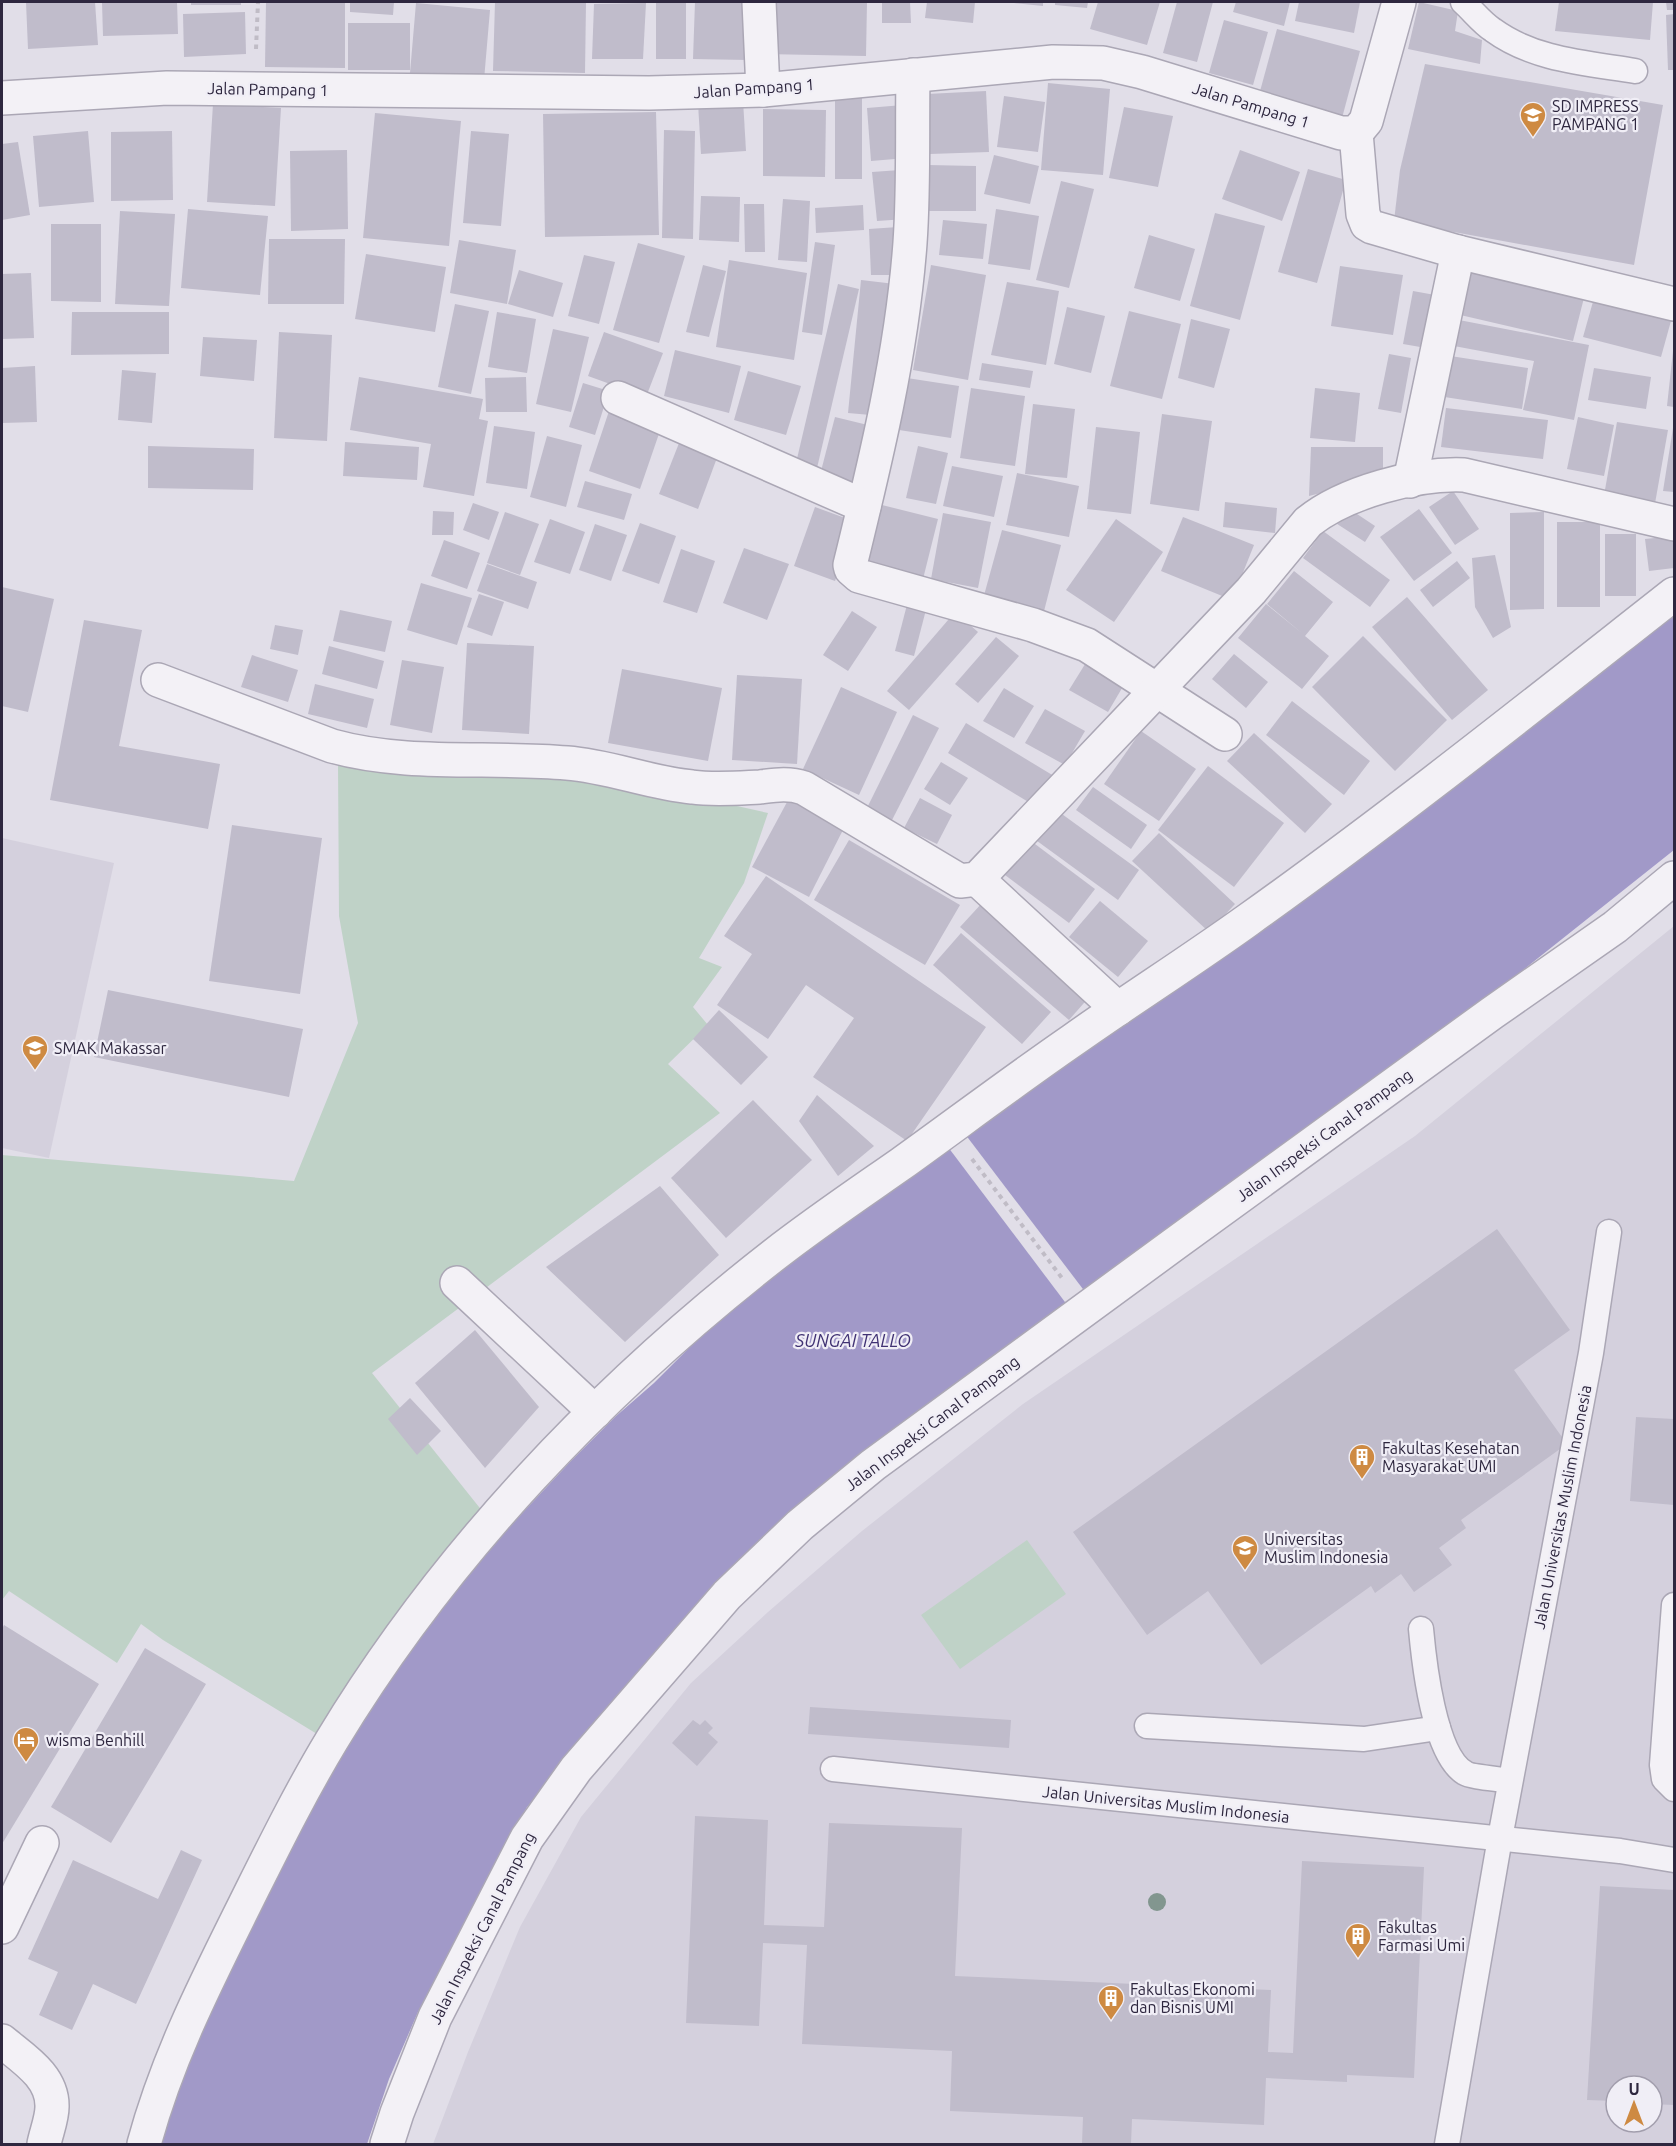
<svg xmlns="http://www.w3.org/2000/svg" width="1676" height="2146" font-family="Ubuntu,sans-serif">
	<rect width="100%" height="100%" fill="#e1dee8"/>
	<g fill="#d4d0dd" fill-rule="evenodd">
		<polygon points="2,838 114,863 49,1158 2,1148"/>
		<path d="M1674 926V2144H433L468 2052 520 1927 581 1817 691 1683 768 1612 862 1531 1023 1404 1415 1136ZM1616 2086H1652V2122H1616Z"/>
	</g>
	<g fill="#bfd2c7">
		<polygon points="338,764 584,772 768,813 744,883 699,958 722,967 693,1007 708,1025 668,1064 720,1113 372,1373 483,1512 317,1734 163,1640 141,1624 117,1663 9,1591 2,1600 2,1155 294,1181 358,1023 339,916"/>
		<polygon points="1027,1540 1066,1594 960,1669 921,1615"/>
	</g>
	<polygon fill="#a199c8" points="1674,606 1674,850 1498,990 1004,1353 574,1752 527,1807 418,2012 389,2079 367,2144 158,2144 176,2077 296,1833 331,1773 404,1659 484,1554 571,1461 615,1417 654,1383 703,1334 791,1260 1103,1039"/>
	<polygon fill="#e1dee8" points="965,1134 1089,1297 1071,1310 948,1147"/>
	<g fill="#c0bccb">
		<polygon points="26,2 95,2 98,45 28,49"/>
		<polygon points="102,2 177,2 178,34 103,36"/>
		<rect x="191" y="2" width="50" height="3"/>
		<polygon points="266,2 345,2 345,68 265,67"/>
		<polygon points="350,2 394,2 393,15 350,12"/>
		<polygon points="495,2 586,2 585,73 493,71"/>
		<rect x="656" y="2" width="30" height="57"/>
		<polygon points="695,2 750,2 748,60 693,59"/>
		<polygon points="765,2 867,2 866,56 764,54"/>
		<polygon points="882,2 910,2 911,23 882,23"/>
		<polygon points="927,2 975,2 973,23 925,18"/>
		<polygon points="1014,2 1043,2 1043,6 1014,3"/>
		<polygon points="1055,2 1088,2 1087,8 1055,5"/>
		<polygon points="1098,2 1160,2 1147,45 1090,29"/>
		<polygon points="1177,2 1213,2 1197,62 1163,53"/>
		<polygon points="1236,2 1290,2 1284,26 1233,12"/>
		<polygon points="1299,2 1360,2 1354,33 1295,21"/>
		<polygon points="1419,2 1458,11 1455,31 1482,40 1480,64 1408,49"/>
		<polygon points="1559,2 1653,2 1650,40 1555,31"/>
		<polygon points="1666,2 1674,2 1674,10 1667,10"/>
		<polygon points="416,3 490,10 484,80 410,73"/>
		<polygon points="646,3 643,59 592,59 594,4"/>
		<polygon points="245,12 246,54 184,57 183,14"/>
		<polygon points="1674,14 1674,70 1668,70 1666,15"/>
		<polygon points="1224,20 1268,32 1253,85 1209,73"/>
		<rect x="348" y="23" width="62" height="47"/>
		<polygon points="1277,29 1360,51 1342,118 1259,95"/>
		<polygon points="1425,64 1663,105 1634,265 1394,221 1400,170"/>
		<polygon points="1048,83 1110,89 1103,175 1041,170"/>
		<polygon points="986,91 989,152 930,154 927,94"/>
		<polygon points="1004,96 1045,102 1038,152 997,147"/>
		<rect x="835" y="97" width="27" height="82"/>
		<polygon points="743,100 746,151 701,154 698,103"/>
		<polygon points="213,104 281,108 275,206 207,202"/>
		<polygon points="903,105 907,158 871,161 867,108"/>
		<polygon points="1124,107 1173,116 1158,187 1109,178"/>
		<polygon points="763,109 826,110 825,177 763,176"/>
		<polygon points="656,112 659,235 545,237 543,114"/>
		<polygon points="375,113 461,121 449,246 363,238"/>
		<polygon points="664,130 695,131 693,239 662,238"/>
		<polygon points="88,131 94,202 39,207 33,136"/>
		<polygon points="172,131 173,200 111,201 111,132"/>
		<polygon points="471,131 509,134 501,226 463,223"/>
		<polygon points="18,142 30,215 2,220 2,144"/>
		<polygon points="347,150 348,229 291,231 290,151"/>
		<polygon points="1240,150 1300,172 1282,221 1222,199"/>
		<polygon points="994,155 1039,166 1030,204 984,194"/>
		<polygon points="928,165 976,166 976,211 927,211"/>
		<polygon points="1308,169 1346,180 1317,283 1278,272"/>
		<polygon points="900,170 906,219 877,221 872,172"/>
		<polygon points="1061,181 1094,189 1069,288 1036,280"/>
		<polygon points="701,196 740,197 739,242 699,240"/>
		<polygon points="783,199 810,201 807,262 778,260"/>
		<polygon points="744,204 764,204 765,252 745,252"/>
		<polygon points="863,205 864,230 816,233 815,208"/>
		<polygon points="188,209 268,216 260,295 181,288"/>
		<polygon points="996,209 1039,216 1030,270 988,264"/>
		<polygon points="120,211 175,214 169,306 115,304"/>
		<polygon points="1215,213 1265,226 1240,320 1190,306"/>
		<polygon points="943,220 987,224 983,259 939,255"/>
		<polygon points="51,224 101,224 101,302 51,301"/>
		<polygon points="898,227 900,275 871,275 869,229"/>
		<polygon points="1149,235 1195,249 1180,301 1134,288"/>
		<polygon points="269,239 345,239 344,304 268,304"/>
		<polygon points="459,240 516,250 507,304 450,293"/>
		<polygon points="815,242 835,245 822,335 802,332"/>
		<polygon points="638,243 685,256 659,343 613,330"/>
		<polygon points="366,254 446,267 435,332 355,319"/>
		<polygon points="584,255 615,262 599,324 568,316"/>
		<polygon points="1469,258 1587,286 1573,341 1456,314"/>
		<polygon points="729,260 807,273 794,360 716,347"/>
		<polygon points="703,265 726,271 709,337 686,332"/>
		<polygon points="931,265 986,275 968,380 913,370"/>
		<polygon points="1340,266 1403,275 1393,335 1331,326"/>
		<polygon points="519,270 563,283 553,317 508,304"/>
		<polygon points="31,273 34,338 2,339 2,274"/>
		<polygon points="861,280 895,284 882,416 848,413"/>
		<polygon points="1007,282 1059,291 1046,365 991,355"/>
		<polygon points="838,284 859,289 817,468 796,463"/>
		<polygon points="1413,291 1435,295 1426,348 1403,344"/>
		<polygon points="1596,291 1674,310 1661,357 1583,337"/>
		<polygon points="455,304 489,311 471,394 438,387"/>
		<polygon points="1067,307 1105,316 1091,373 1054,364"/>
		<polygon points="1129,311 1181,324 1162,399 1110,386"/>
		<polygon points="72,312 169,312 169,354 71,355"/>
		<polygon points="497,312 536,319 527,373 488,367"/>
		<polygon points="1191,319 1230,329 1214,388 1178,378"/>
		<polygon points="1459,320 1589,345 1574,420 1523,410 1534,361 1454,346"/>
		<polygon points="553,329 589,337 571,412 536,404"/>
		<polygon points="279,332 332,335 327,441 274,438"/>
		<polygon points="604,332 663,353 646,397 588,376"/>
		<polygon points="203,337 257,340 254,381 200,376"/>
		<polygon points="675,350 741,366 729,413 664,396"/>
		<polygon points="1673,351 1674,351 1674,407 1667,406"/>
		<polygon points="1389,354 1411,358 1401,413 1378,409"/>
		<polygon points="1444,355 1528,368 1522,409 1438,396"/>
		<polygon points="982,363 1033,371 1030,388 979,380"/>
		<polygon points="35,366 37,422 2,423 2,368"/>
		<polygon points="1594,368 1651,377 1646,409 1588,400"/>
		<polygon points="122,370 156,373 152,423 118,420"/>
		<polygon points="748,371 801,386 786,435 734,420"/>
		<polygon points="359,377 483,399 479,419 488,421 474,496 423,487 431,444 350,430"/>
		<polygon points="526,377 527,412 486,412 485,378"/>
		<polygon points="907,378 959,386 951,438 899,430"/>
		<polygon points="583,383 609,391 595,435 569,427"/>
		<polygon points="971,388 1025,396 1015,466 960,458"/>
		<polygon points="1315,388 1360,393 1355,442 1310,438"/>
		<polygon points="1033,404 1075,409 1067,478 1025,474"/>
		<polygon points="611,405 663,422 640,489 589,471"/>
		<polygon points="1446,408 1548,420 1543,459 1441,447"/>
		<polygon points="1162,414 1212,421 1199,511 1150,504"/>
		<polygon points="835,417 880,428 864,486 820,475"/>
		<polygon points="1578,417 1614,425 1604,476 1567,469"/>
		<polygon points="1617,422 1668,430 1654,509 1603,501"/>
		<polygon points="494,426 535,432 527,489 486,483"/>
		<polygon points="1096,427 1140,432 1131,514 1087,509"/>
		<polygon points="1673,428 1674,428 1674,492 1663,491"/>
		<polygon points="683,433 721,447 698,509 659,494"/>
		<polygon points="547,436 582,445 566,507 530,497"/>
		<polygon points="345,442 419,447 417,480 343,476"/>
		<polygon points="148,446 254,449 253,490 148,488"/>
		<polygon points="918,446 948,453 936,504 906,498"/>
		<polygon points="1311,447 1383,447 1383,477 1309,496"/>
		<polygon points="952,466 1003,476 994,517 943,506"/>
		<polygon points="1017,473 1079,486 1069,537 1006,525"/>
		<polygon points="585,481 632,494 624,520 577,507"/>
		<polygon points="1453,491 1479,529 1455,545 1429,507"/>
		<polygon points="1225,502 1277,508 1275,533 1223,527"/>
		<polygon points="473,503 499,512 489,540 463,530"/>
		<polygon points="874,503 938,519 923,579 858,562"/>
		<polygon points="1342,504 1375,526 1365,542 1331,520"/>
		<polygon points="815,507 856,522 835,581 794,566"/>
		<polygon points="1419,509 1452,553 1414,581 1380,537"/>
		<polygon points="433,511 454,512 453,535 432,535"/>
		<polygon points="505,512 539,524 520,575 487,563"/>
		<polygon points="1544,512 1544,609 1510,610 1510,513"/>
		<polygon points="943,513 991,522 978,588 931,579"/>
		<polygon points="1183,517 1254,545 1232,600 1161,571"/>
		<polygon points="550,519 585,532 570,574 534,562"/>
		<polygon points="1116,519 1163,552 1114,622 1066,590"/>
		<rect x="1557" y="522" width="43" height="85"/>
		<polygon points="640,523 676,536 659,584 622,571"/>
		<polygon points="595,524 627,535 611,581 579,570"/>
		<polygon points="1002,530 1061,545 1043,615 983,599"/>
		<polygon points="1323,531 1390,580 1370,607 1303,558"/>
		<rect x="1605" y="534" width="31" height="62"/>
		<polygon points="1674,536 1674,568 1649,571 1645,539"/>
		<polygon points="444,540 480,553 467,589 431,576"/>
		<polygon points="744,548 789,564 767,620 723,603"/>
		<polygon points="681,549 715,561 697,613 663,602"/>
		<polygon points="1495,555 1511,627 1493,638 1475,607 1472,558"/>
		<polygon points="1457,561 1470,578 1433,607 1420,590"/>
		<polygon points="487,564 537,582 528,609 477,591"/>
		<polygon points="1294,571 1333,602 1305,636 1329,656 1302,689 1238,638 1266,604 1303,634 1267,604"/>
		<polygon points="421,583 472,598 457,645 407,630"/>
		<polygon points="2,587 54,599 28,712 2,706"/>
		<polygon points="479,594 504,602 492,636 467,627"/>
		<polygon points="909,597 928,602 914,656 895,651"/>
		<polygon points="1407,597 1488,690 1452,720 1372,627"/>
		<polygon points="340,610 392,621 385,652 333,641"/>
		<polygon points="852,611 877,627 848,671 823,655"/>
		<polygon points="955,612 978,632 909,710 887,691"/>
		<polygon points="84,620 142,630 119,746 220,764 208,829 50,800"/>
		<polygon points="275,625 303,630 298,655 270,649"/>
		<polygon points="1363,636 1447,720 1395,771 1312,687"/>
		<polygon points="996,637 1019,656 978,703 955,684"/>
		<polygon points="467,643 534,646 529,734 462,730"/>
		<polygon points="329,646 384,661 377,689 322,674"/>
		<polygon points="1234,654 1268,682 1246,708 1212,679"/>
		<polygon points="252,655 298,670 288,702 241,687"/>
		<polygon points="402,660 444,667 432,733 390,725"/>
		<polygon points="1087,661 1125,683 1108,712 1069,690"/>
		<polygon points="622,669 722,688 708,761 608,743"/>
		<polygon points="737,675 802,679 797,764 732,760"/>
		<polygon points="315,684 374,699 367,728 308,714"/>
		<polygon points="841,687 897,712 859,795 803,769"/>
		<polygon points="1004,688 1034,706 1014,738 983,721"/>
		<polygon points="1292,701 1370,761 1344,795 1266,735"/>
		<polygon points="1045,709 1085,731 1065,765 1025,743"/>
		<polygon points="913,715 939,728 890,824 865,812"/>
		<polygon points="966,723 1054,776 1035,806 948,753"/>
		<polygon points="1141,731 1196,769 1159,821 1104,784"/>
		<polygon points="1254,733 1332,804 1305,833 1227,761"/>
		<polygon points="941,762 968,778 950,805 924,789"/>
		<polygon points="1208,766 1284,823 1234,887 1158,830"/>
		<polygon points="1093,787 1147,825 1131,849 1076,810"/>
		<polygon points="793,791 848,820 809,897 752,867"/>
		<polygon points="920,798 952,815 937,844 904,828"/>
		<polygon points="1055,809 1139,870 1118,900 1033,838"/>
		<polygon points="232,825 322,838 300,994 209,981"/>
		<polygon points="1159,833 1235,904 1209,932 1132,861"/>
		<polygon points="1023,835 1095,889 1069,923 997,869"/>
		<polygon points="849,840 960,905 925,965 814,900"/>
		<polygon points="766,876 986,1027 907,1141 813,1077 854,1018 806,985 768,1039 717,1005 752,954 724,936"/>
		<polygon points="1100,901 1148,941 1118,977 1069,937"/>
		<polygon points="983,902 1091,995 1069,1020 960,927"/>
		<polygon points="961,933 1051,1012 1022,1044 933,965"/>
		<polygon points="108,990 303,1029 289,1097 94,1057"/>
		<polygon points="719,1010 768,1057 741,1085 693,1039"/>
		<polygon points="817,1095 874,1146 838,1176 799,1121"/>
		<polygon points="753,1100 812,1160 726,1238 671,1178"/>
		<polygon points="660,1186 719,1255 625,1342 546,1267"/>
		<polygon points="1497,1229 1570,1330 1514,1370 1567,1444 1461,1520 1466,1528 1439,1548 1452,1565 1414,1592 1401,1574 1375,1593 1371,1586 1261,1665 1208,1591 1147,1635 1073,1532"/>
		<polygon points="475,1330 539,1407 485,1468 415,1383"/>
		<polygon points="410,1398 441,1431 417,1455 388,1419"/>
		<polygon points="1636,1417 1674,1419 1674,1505 1630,1501"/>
		<polygon points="4,1625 99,1684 2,1844 2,1629"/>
		<polygon points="145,1648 206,1684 111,1843 51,1807"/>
		<polygon points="810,1707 1011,1720 1009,1748 808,1734"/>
		<polygon points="693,1720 700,1725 705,1720 713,1728 708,1733 718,1742 697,1766 672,1743"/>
		<polygon points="695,1816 768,1820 764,1925 824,1927 829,1823 962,1828 955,1976 1271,1990 1268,2052 1293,2053 1302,1861 1424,1867 1414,2078 1347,2075 1347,2082 1266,2078 1264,2125 1132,2119 1131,2144 1082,2144 1083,2117 950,2111 952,2051 802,2044 807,1945 763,1943 759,2026 686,2023"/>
		<polygon points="181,1850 202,1860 136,2004 93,1984 72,2030 39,2015 58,1972 28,1959 73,1860 158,1899"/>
		<polygon points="1600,1886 1674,1890 1674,2105 1652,2104 1652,2086 1616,2086 1616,2101 1587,2100"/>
	</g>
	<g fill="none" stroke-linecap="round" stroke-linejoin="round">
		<g stroke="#aba7b5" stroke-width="27">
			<g id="lane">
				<path d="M1463 2C1473 11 1482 23 1493 30 1534 60 1586 63 1635 71"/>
				<polyline points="1674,1605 1662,1765 1664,1779 1674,1789"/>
				<path d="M1421 1629C1424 1662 1434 1755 1465 1773 1471 1777 1501 1779 1510 1781"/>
				<polyline points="1147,1726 1364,1739 1438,1728"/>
				<polyline points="833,1769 1620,1851 1674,1860"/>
				<polyline points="1447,2144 1500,1838 1591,1353 1609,1232"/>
			</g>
		</g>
		<g stroke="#aba7b5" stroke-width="36">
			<g id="street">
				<polyline points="759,2 763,90"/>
				<path d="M913 75C912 130 914 187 910 243 902 352 876 459 850 565L851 569 859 576 1033 625 1087 645 1225 734"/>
				<polyline points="2,98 167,88 649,93 763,90 1053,62 1103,63 1142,72 1341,133 1356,133 1366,121 1399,2"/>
				<polyline points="1356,133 1363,214 1367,224 1372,227 1458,252 1674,304"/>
				<polyline points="618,398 864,506"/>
				<polyline points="1410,481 1458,252"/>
				<path d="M158 680 332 746C408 767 489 756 567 763 609 766 649 783 692 787 714 790 738 788 760 787 776 785 789 783 804 788L960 881 977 879 1251 591 1308 522C1345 492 1417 473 1464 475L1674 524"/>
				<polyline points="977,879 1118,1009"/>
				<polyline points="457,1283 595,1412"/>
				<polyline points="2,1927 42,1843"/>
				<path d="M2 2041C22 2058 53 2076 52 2107 52 2119 46 2133 44 2144"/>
				<path d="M144 2144C169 2052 211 1973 253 1888 278 1838 303 1788 332 1740 445 1553 602 1389 774 1255 815 1223 858 1194 901 1164 958 1123 1015 1080 1073 1040 1131 999 1191 961 1248 920 1394 816 1534 704 1674 594"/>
				<polyline points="387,2144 397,2113 435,2017 527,1838 576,1769 727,1595 800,1525 873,1465 1173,1245 1492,1013 1615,927 1674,878"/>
			</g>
		</g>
		<g stroke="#c0bcc6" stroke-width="4" stroke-dasharray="4.5 4.5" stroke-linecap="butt">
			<polyline points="256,49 258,2"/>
			<polyline points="972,1159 1062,1278"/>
		</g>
		<use href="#lane" stroke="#f3f1f6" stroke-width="24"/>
		<use href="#street" stroke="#f3f1f6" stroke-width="33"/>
	</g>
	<circle fill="#82968f" cx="1157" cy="1902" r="9"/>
	<defs>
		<g id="school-pin" transform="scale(1.35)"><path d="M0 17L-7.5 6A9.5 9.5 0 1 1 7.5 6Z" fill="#ce8a42" stroke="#f0eef6"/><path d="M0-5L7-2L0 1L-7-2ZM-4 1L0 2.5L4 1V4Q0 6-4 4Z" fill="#fff"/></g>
		<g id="building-pin" transform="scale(1.35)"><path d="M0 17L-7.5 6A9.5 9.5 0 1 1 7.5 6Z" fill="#ce8a42" stroke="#f0eef6"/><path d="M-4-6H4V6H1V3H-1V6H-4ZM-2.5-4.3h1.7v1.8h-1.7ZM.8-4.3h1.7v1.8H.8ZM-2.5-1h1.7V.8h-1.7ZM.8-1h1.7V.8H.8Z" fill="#fff"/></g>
		<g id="university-pin" transform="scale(1.35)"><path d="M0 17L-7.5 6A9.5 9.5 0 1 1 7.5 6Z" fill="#ce8a42" stroke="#f0eef6"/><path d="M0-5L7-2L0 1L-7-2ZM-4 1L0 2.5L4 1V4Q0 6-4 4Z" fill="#fff"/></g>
		<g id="hotel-pin" transform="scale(1.35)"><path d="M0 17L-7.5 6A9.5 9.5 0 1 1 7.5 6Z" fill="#ce8a42" stroke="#f0eef6"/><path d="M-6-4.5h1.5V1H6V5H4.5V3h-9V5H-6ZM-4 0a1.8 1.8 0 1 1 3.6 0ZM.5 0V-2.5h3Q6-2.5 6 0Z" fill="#fff"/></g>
	</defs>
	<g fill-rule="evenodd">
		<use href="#school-pin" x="1533" y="115"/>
		<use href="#school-pin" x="35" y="1048"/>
		<use href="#building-pin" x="1362" y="1457"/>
		<use href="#university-pin" x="1245" y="1548"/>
		<use href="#hotel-pin" x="26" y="1740"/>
		<use href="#building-pin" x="1358" y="1936"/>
		<use href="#building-pin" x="1111" y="1998"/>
	</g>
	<g text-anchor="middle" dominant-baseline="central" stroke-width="4.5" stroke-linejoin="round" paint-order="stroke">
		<g font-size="16" fill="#2e273f" stroke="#f0eef6">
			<text transform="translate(754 88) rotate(-4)">Jalan Pampang 1</text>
			<text transform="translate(268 89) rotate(1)">Jalan Pampang 1</text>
			<text transform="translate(1251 105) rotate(17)">Jalan Pampang 1</text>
			<text transform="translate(1324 1135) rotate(-36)">Jalan Inspeksi Canal Pampang</text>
			<text transform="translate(932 1423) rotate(-37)">Jalan Inspeksi Canal Pampang</text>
			<text transform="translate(1562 1507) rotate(-79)">Jalan Universitas Muslim Indonesia</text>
			<text transform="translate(1166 1804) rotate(6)">Jalan Universitas Muslim Indonesia</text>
			<text transform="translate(482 1928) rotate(-63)">Jalan Inspeksi Canal Pampang</text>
		</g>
		<g font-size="16" fill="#2e273f" stroke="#f0eef6" text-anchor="start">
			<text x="1552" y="106">SD IMPRESS<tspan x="1552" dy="18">PAMPANG 1</tspan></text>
			<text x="54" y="1048">SMAK Makassar</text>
			<text x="1382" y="1448">Fakultas Kesehatan<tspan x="1382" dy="18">Masyarakat UMI</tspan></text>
			<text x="1264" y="1539">Universitas<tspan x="1264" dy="18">Muslim Indonesia</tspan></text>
			<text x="46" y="1740">wisma Benhill</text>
			<text x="1378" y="1927">Fakultas<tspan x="1378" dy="18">Farmasi Umi</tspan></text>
			<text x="1130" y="1989">Fakultas Ekonomi<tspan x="1130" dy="18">dan Bisnis UMI</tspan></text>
		</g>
		<g font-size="18" font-style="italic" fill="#403273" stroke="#f0eef6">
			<text x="853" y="1340">SUNGAI TALLO</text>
		</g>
	</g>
	<rect width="1676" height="2146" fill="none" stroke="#2e273f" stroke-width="6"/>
	<g transform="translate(1634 2104)"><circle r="28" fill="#f0eef6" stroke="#a29ead" stroke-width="1.5"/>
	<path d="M0-4.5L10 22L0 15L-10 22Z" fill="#ce8a42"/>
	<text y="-9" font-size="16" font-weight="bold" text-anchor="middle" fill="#2e273f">U</text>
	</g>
</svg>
